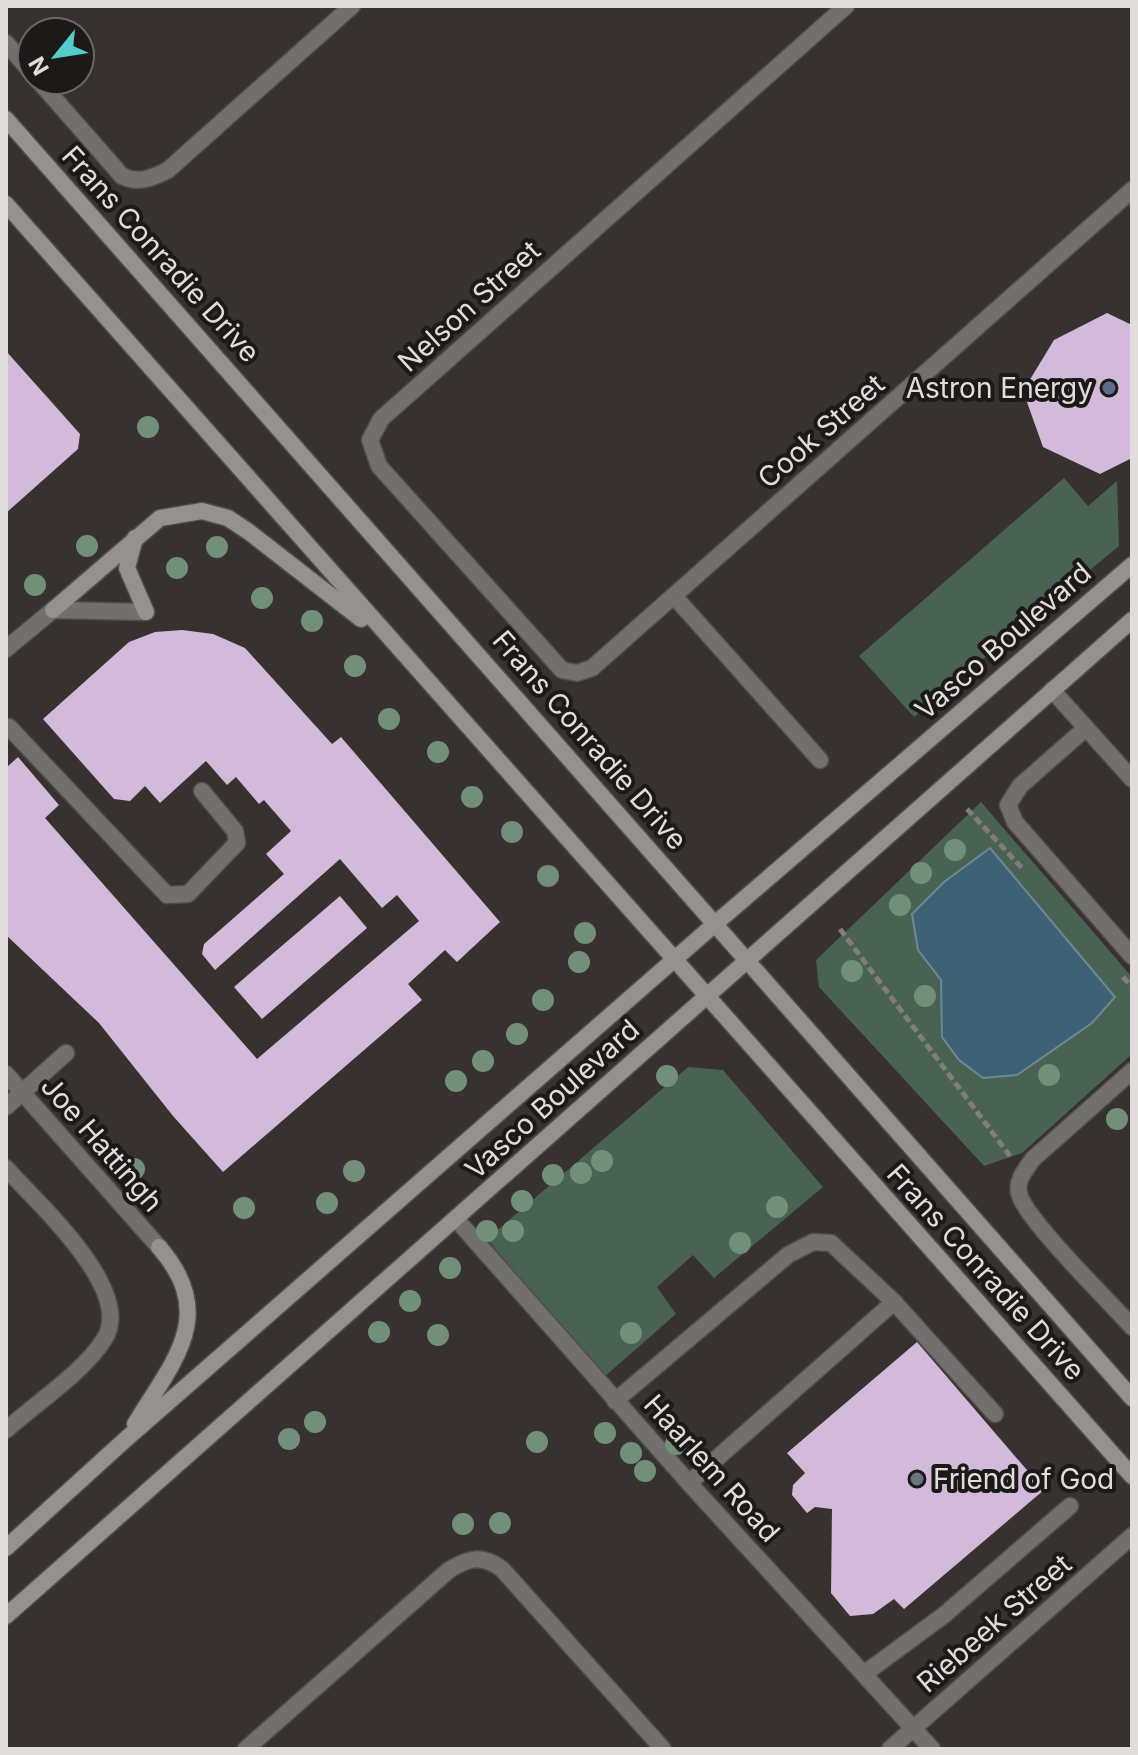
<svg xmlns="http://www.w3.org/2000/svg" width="1138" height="1755" font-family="Inter,sans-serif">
	<rect width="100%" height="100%" fill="#373130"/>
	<g fill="#4a6251">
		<polygon points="1064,478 1088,506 1117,481 1119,546 914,717 859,656"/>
		<polygon points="981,802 1132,977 1132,1054 1022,1153 984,1166 819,987 816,960"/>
		<polygon points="688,1067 723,1070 823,1187 714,1278 693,1255 657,1287 676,1314 603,1378 487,1239"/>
	</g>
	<polygon fill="#3d6275" stroke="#6e8794" stroke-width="2" points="990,848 1115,997 1092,1023 1017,1075 983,1078 959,1060 942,1037 941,980 918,950 912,914 944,882"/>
	<g fill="#d3bada">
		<polygon points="1107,313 1132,325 1132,458 1100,474 1043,447 1023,391 1054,340"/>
		<polygon points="6,351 80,434 78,449 6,513"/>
		<polygon points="182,630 213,634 245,648 332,744 341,737 500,922 457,962 445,950 408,984 422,1000 223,1172 173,1116 99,1023 6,935 6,768 18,757 59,805 45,818 257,1059 419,921 397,895 382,908 340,859 215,970 202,954 204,944 284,874 266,854 291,831 264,800 259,804 236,777 227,785 206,761 160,803 145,786 130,801 114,799 43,719 129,642 155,632"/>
		<polygon points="340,896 367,928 262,1019 234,987"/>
		<polygon points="917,1342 1044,1490 904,1609 894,1599 873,1614 850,1616 831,1593 832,1509 815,1507 807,1513 792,1495 793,1485 805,1473 787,1453"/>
	</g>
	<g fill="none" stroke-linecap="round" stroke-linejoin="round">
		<g stroke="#524d4c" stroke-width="19">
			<g id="service">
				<polyline points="674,596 820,760"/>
				<polyline points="6,649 53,610 146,612"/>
				<polyline points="1052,690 1132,779"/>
				<polyline points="9,727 167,895 188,894 237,843 235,831 202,791"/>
				<polyline points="1086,728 1020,786 1008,805 1015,822 1132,956"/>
				<polyline points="6,1074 159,1247"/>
				<polyline points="6,1107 66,1053"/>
				<path d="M6 1168C37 1203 134 1289 105 1338 85 1371 35 1404 6 1430"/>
				<polyline points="894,1302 995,1414"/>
				<polyline points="615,1401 788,1255 813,1242 831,1243 894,1302 689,1483"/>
				<polyline points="864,1674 944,1615 1070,1506"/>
			</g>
		</g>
		<g stroke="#524d4c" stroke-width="19">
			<g id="minor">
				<polyline points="846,6 381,419 370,440 379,466 562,670 577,673 592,668 1132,190"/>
				<polyline points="6,43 32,73"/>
				<path d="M38 80 122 176C138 184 153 178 168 170L352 6"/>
				<path d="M1132 1071 1033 1159C1026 1169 1016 1180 1019 1193 1023 1217 1111 1303 1132 1327"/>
				<polyline points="456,1219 689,1483 932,1749"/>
				<path d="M246 1749 449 1570C470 1557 482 1555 502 1569L663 1749"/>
				<polyline points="890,1749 1132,1536"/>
			</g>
		</g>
		<g stroke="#524d4c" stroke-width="19">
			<g id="secondary">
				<polyline points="6,119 1132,1398"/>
				<polyline points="6,204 1132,1476"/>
				<polyline points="135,538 127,568 146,612"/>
				<polyline points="53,610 160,518 202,511 228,518 249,532 361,619"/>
				<path d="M135 1424C174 1360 218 1315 159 1247"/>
				<polyline points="6,1548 126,1439 716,923 1132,565"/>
				<polyline points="6,1616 1132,620"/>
			</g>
		</g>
		<g stroke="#827d7c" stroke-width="5" stroke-dasharray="8 4" stroke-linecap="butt">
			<polyline points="967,809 1024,870"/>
			<polyline points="840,929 1010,1156"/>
			<polyline points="1123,977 1132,987"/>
		</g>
		<use href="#service" stroke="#71706e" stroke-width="16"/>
		<use href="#minor" stroke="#71706e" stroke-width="16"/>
		<use href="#secondary" stroke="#94928e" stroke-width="16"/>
	</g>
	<g fill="#729079">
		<circle cx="148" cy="427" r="11"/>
		<circle cx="87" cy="546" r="11"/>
		<circle cx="217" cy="547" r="11"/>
		<circle cx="177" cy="568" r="11"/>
		<circle cx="35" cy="585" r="11"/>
		<circle cx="262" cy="598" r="11"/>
		<circle cx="312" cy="621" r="11"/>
		<circle cx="355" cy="666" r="11"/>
		<circle cx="389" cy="719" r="11"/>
		<circle cx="438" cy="752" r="11"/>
		<circle cx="472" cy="797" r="11"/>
		<circle cx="512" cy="832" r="11"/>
		<circle cx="955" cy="850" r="11"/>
		<circle cx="921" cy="873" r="11"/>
		<circle cx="548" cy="876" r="11"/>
		<circle cx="900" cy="905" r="11"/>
		<circle cx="585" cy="933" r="11"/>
		<circle cx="579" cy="962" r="11"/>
		<circle cx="852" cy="971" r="11"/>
		<circle cx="925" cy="996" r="11"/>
		<circle cx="543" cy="1000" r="11"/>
		<circle cx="517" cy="1034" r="11"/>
		<circle cx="483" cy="1061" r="11"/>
		<circle cx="1049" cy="1075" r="11"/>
		<circle cx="667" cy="1076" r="11"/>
		<circle cx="456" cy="1081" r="11"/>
		<circle cx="1117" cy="1119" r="11"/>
		<circle cx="602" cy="1161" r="11"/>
		<circle cx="134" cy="1169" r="11"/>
		<circle cx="354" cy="1171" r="11"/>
		<circle cx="581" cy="1173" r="11"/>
		<circle cx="553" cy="1175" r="11"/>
		<circle cx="522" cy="1201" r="11"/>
		<circle cx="327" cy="1203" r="11"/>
		<circle cx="777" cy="1207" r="11"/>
		<circle cx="244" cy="1208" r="11"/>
		<circle cx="487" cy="1231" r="11"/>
		<circle cx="513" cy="1231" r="11"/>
		<circle cx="740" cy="1243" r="11"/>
		<circle cx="450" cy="1268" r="11"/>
		<circle cx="410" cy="1301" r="11"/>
		<circle cx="379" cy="1332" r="11"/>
		<circle cx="631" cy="1333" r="11"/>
		<circle cx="438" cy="1335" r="11"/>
		<circle cx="315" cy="1422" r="11"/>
		<circle cx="605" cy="1433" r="11"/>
		<circle cx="289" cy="1439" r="11"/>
		<circle cx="537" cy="1442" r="11"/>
		<circle cx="676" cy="1444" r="11"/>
		<circle cx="631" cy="1453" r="11"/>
		<circle cx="645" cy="1471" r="11"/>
		<circle cx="500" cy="1523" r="11"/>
		<circle cx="463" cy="1524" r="11"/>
	</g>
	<circle fill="#5c6f8a" stroke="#1c1a19" stroke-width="3" cx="1109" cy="388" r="8"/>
	<circle fill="#6b7280" stroke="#1c1a19" stroke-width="3" cx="917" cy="1479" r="8"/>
	<g text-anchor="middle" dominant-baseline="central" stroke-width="8" stroke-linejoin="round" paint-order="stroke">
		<g font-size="28" fill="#e1dddc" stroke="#1c1a19">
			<text transform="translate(161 254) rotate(48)">Frans Conradie Drive</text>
			<text transform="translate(469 306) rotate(-42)">Nelson Street</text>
			<text transform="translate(821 431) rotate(-41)">Cook Street</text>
			<text transform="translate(1003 641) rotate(-41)">Vasco Boulevard</text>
			<text transform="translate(590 740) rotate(49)">Frans Conradie Drive</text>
			<text transform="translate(552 1099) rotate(-42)">Vasco Boulevard</text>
			<text transform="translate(102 1144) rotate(49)">Joe Hattingh</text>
			<text transform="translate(986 1272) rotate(48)">Frans Conradie Drive</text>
			<text transform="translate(712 1468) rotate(48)">Haarlem Road</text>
			<text transform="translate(994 1623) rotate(-41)">Riebeek Street</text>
		</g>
		<g font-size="28" fill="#e1dddc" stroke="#1c1a19" text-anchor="end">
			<text x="1093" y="388">Astron Energy</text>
			<text x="933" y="1479" text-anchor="start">Friend of God</text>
		</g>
	</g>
	<rect width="1138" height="1755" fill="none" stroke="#e1dddc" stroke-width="16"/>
	<g transform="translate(56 56) rotate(240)"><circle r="38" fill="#1c1a19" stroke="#6b6867" stroke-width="2"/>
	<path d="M0-6L14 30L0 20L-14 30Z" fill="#52cdcc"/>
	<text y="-12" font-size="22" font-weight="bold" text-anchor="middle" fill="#e1dddc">N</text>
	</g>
</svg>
